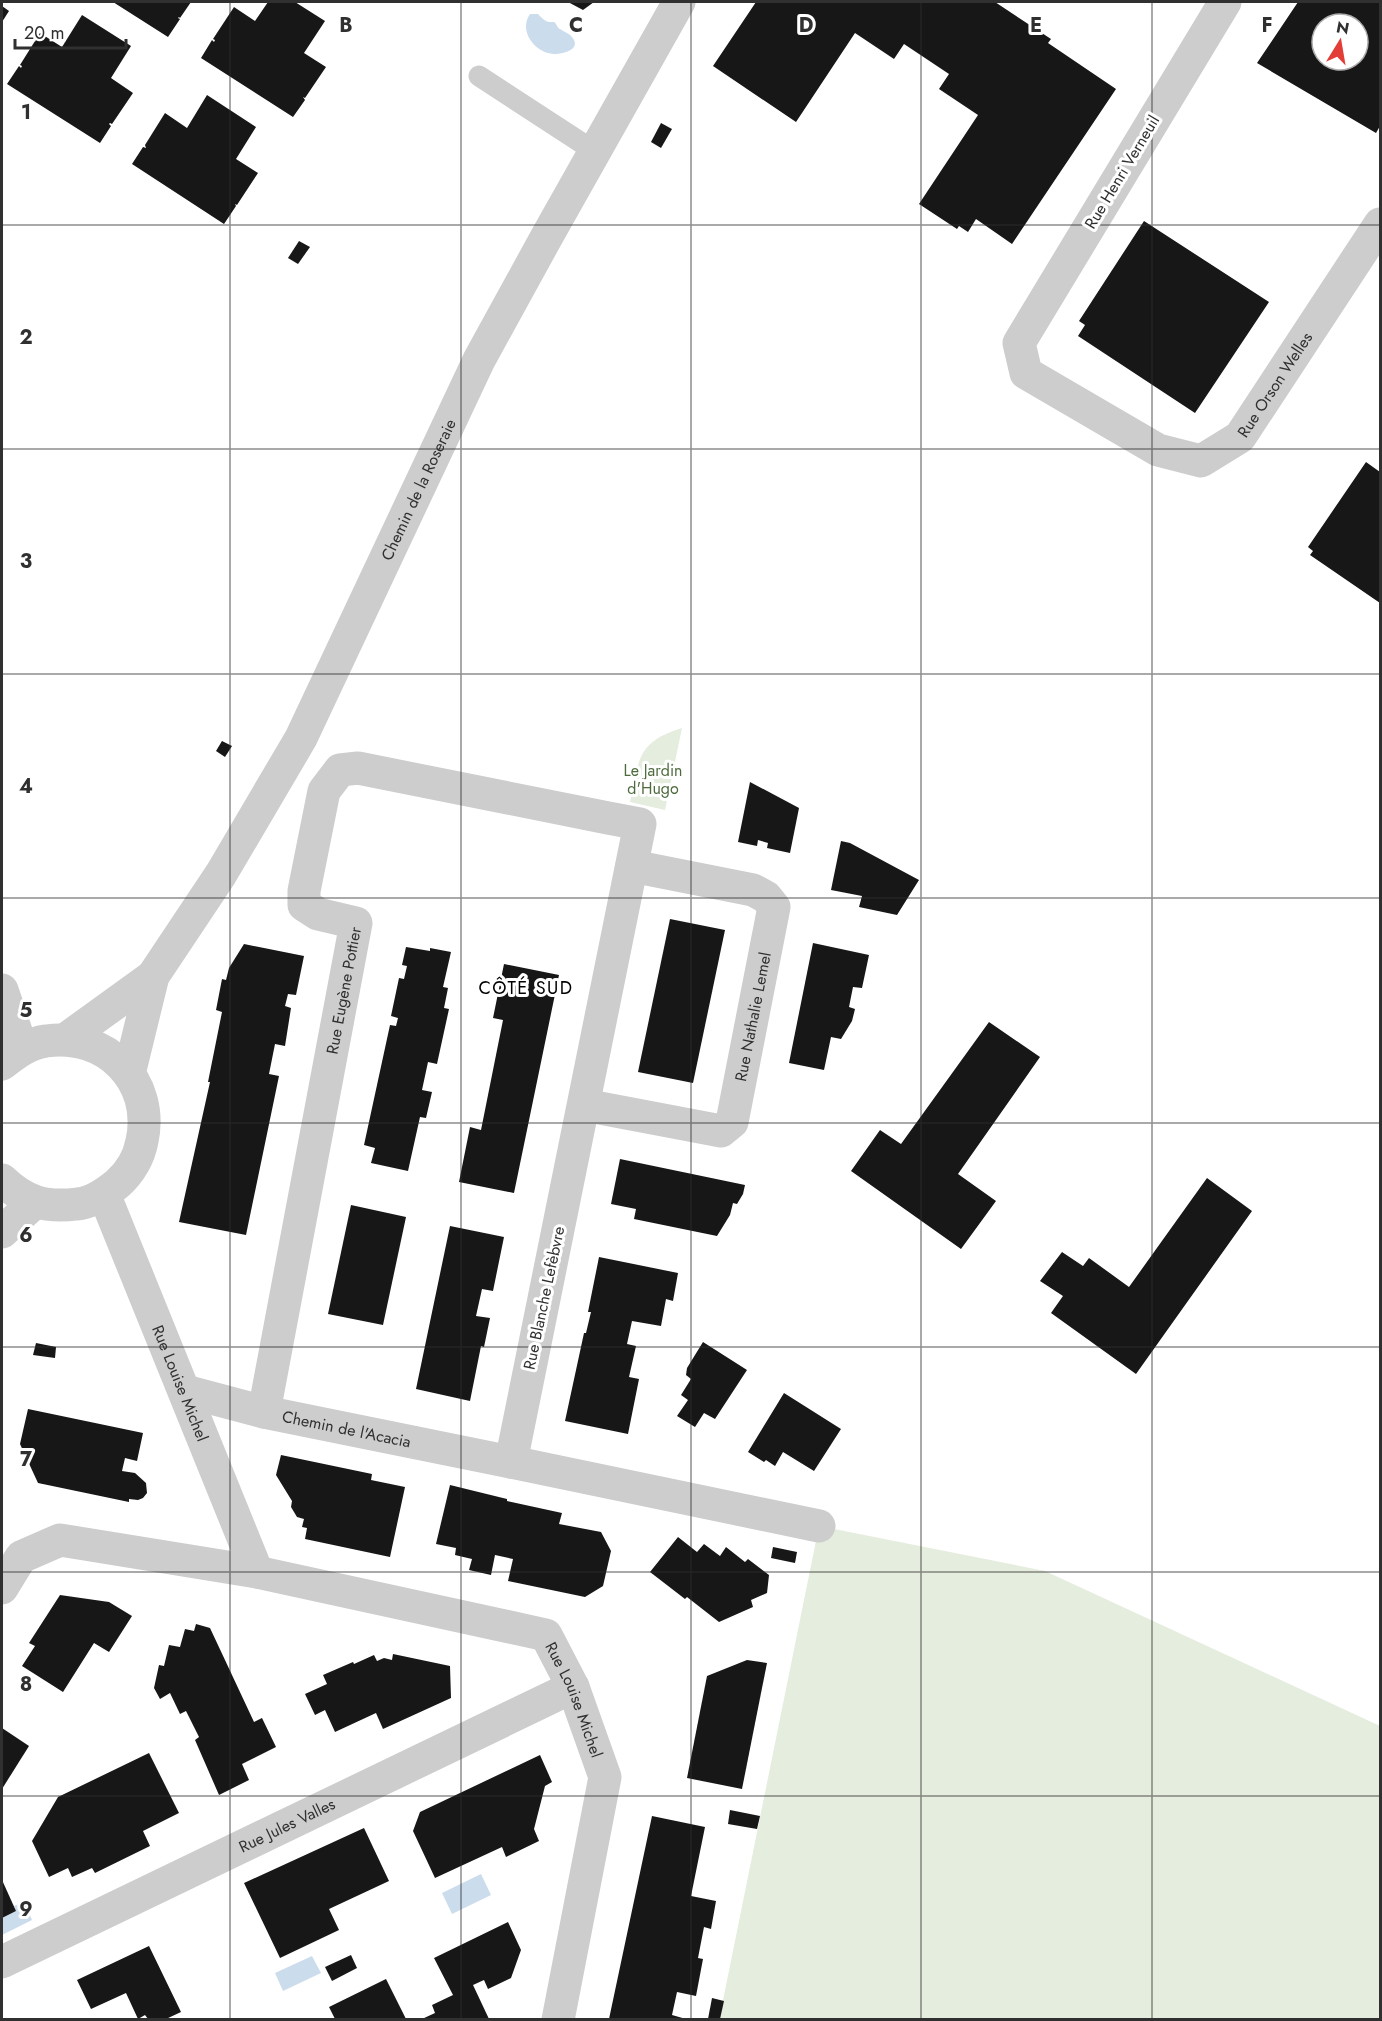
<svg xmlns="http://www.w3.org/2000/svg" width="1382" height="2021" font-family="Jost,sans-serif">
	<rect width="100%" height="100%" fill="#fff"/>
	<g fill="#e5edde">
		<path d="M682 728 665 810 630 802C639 761 636 742 682 728Z"/>
		<polygon points="819,1526 1045,1571 1380,1726 1380,2019 719,2020"/>
	</g>
	<g fill="#cbdcec">
		<path d="M530 14H538C541 17 544 21 549 22 551 22 552 22 554 22 557 24 557 28 560 29 564 32 569 33 572 37 582 49 564 54 554 54 535 53 518 31 530 14Z"/>
		<polygon points="481,1874 491,1895 452,1914 442,1893"/>
		<polygon points="24,1902 32,1920 2,1935 2,1918 16,1911 14,1906"/>
		<polygon points="312,1956 321,1973 283,1991 275,1973"/>
	</g>
	<g fill="#171717" fill-rule="evenodd">
		<polygon points="113,2 191,2 180,18 179,17 178,18 180,19 168,37"/>
		<polygon points="268,2 295,2 325,21 304,53 326,67 305,98 303,97 305,100 293,117 201,58 212,40 214,42 215,40 213,39 234,7 255,21"/>
		<polygon points="568,2 594,2 583,10"/>
		<polygon points="756,2 995,2 1051,39 1048,43 1116,89 1012,244 976,219 968,232 959,226 957,229 919,204 978,115 939,89 949,74 904,44 894,59 855,33 796,122 713,66"/>
		<path d="M1298 2H1380V126L1376 133 1257 63ZM1322 24H1358V60H1322Z"/>
		<polygon points="2,6 9,11 2,22"/>
		<polygon points="82,15 131,46 111,78 133,93 112,124 110,123 109,124 111,126 100,143 7,84 19,66 21,68 22,66 20,65 40,33 62,47"/>
		<polygon points="207,95 256,127 236,159 258,173 237,205 235,204 236,206 224,224 132,164 143,147 146,148 145,145 165,113 187,128"/>
		<polygon points="661,123 672,129 661,148 651,142"/>
		<polygon points="1144,221 1269,302 1195,413 1078,336 1085,325 1079,321"/>
		<polygon points="299,241 310,247 298,264 288,258"/>
		<polygon points="1366,462 1380,472 1380,603 1310,555 1313,551 1308,547"/>
		<polygon points="222,741 232,746 225,757 216,751"/>
		<polygon points="750,782 799,808 790,853 767,848 768,843 758,840 757,846 738,842"/>
		<polygon points="841,841 850,843 919,880 897,915 859,907 862,896 831,890"/>
		<polygon points="670,919 725,930 693,1083 638,1072"/>
		<polygon points="813,943 869,955 862,988 853,987 849,1007 855,1009 852,1021 841,1039 831,1037 824,1070 789,1063"/>
		<polygon points="244,944 304,956 296,995 288,994 285,1006 291,1008 285,1046 275,1044 269,1074 279,1076 246,1235 179,1222 210,1082 208,1082 222,1012 216,1010 222,979 226,980 229,968"/>
		<polygon points="406,947 430,951 430,948 451,952 443,987 448,988 444,1008 449,1009 437,1064 428,1062 422,1090 432,1092 426,1118 420,1117 408,1171 371,1163 375,1148 364,1145 390,1025 396,1026 398,1018 391,1016 399,978 404,979 407,966 402,965"/>
		<polygon points="504,964 559,975 514,1193 459,1182 470,1127 481,1130 503,1020 493,1018"/>
		<polygon points="989,1022 1040,1057 958,1174 996,1201 961,1249 851,1171 880,1130 901,1144"/>
		<polygon points="620,1159 745,1185 743,1194 737,1204 733,1203 730,1215 717,1236 634,1219 636,1209 611,1204"/>
		<polygon points="1207,1178 1252,1211 1136,1374 1051,1313 1063,1296 1040,1281 1062,1252 1083,1266 1089,1258 1129,1287"/>
		<polygon points="351,1205 406,1217 383,1325 328,1314"/>
		<polygon points="450,1226 504,1237 493,1291 482,1289 476,1316 490,1318 484,1347 481,1346 470,1401 416,1389"/>
		<polygon points="599,1257 678,1273 673,1301 666,1299 661,1326 632,1321 627,1344 636,1346 629,1377 639,1379 628,1434 565,1421 584,1333 586,1333 591,1312 588,1312"/>
		<polygon points="703,1342 747,1370 715,1419 704,1413 695,1427 677,1416 688,1400 681,1395 691,1379 686,1375 687,1368"/>
		<polygon points="36,1343 56,1347 55,1358 33,1355"/>
		<polygon points="784,1393 841,1429 814,1471 783,1452 775,1466 766,1460 764,1462 748,1452"/>
		<polygon points="28,1409 143,1433 137,1461 125,1458 122,1471 135,1473 146,1483 147,1493 143,1498 138,1500 129,1499 129,1502 38,1483 20,1444"/>
		<polygon points="281,1455 372,1474 371,1480 405,1487 390,1557 305,1539 307,1528 302,1527 304,1519 297,1517 291,1507 292,1501 276,1475"/>
		<polygon points="450,1485 507,1499 507,1501 562,1513 559,1524 601,1532 611,1551 603,1586 585,1597 508,1581 513,1559 495,1555 491,1575 469,1570 472,1559 455,1555 456,1548 436,1544"/>
		<polygon points="678,1537 697,1552 704,1544 720,1556 726,1547 745,1562 748,1559 769,1575 767,1593 751,1600 753,1607 719,1622 687,1597 685,1599 650,1572"/>
		<polygon points="773,1547 797,1552 795,1563 771,1558"/>
		<polygon points="60,1595 109,1602 132,1616 109,1652 94,1643 63,1692 22,1666 35,1646 29,1643"/>
		<polygon points="196,1624 210,1628 254,1722 262,1718 276,1747 242,1764 249,1780 219,1795 195,1740 199,1737 186,1711 180,1714 170,1693 160,1699 154,1688 159,1665 164,1666 169,1645 180,1647 185,1629 194,1631"/>
		<polygon points="393,1654 450,1666 451,1698 383,1729 376,1713 335,1732 325,1710 315,1715 305,1694 327,1684 323,1675 353,1662 354,1664 374,1655 377,1661 384,1658 392,1660"/>
		<polygon points="747,1660 767,1663 742,1789 687,1778 707,1676"/>
		<polygon points="2,1728 29,1746 2,1789"/>
		<polygon points="149,1753 179,1813 143,1831 150,1846 95,1873 92,1868 72,1877 68,1868 49,1877 32,1841 58,1797"/>
		<polygon points="540,1755 552,1782 545,1786 534,1829 539,1841 506,1857 502,1847 435,1878 413,1831 420,1812"/>
		<polygon points="730,1810 760,1816 757,1829 728,1824"/>
		<polygon points="652,1816 705,1827 691,1896 716,1901 711,1929 704,1927 698,1958 703,1959 696,1996 677,1992 672,2015 686,2019 609,2019"/>
		<polygon points="364,1828 389,1881 329,1909 339,1930 280,1958 244,1883"/>
		<polygon points="2,1880 16,1911 2,1918"/>
		<polygon points="508,1922 521,1950 511,1978 488,1989 484,1980 473,1985 489,2019 422,2019 435,2013 432,2005 453,1995 434,1958"/>
		<polygon points="149,1946 181,2012 166,2019 148,2019 145,2015 138,2019 126,1993 91,2009 77,1980"/>
		<polygon points="351,1955 357,1968 332,1981 325,1967"/>
		<polygon points="386,1979 406,2019 335,2019 329,2007"/>
		<polygon points="712,1998 724,2001 720,2019 708,2019"/>
	</g>
	<g fill="none" stroke-linecap="round" stroke-linejoin="round">
		<polyline stroke="#cdcdcd" stroke-width="21" points="479,76 594,151"/>
		<g stroke="#cdcdcd" stroke-width="33">
			<path id="s1" d="M1225 2 1019 343 1026 373 1158 450 1201 461 1240 437 1380 224"/>
			<polyline points="2,990 22,1049"/>
			<path id="s2" d="M584 1105 721 1131 732 1122 774 907 766 897 753 890 632 866"/>
			<path id="s3" d="M104 1194 257 1572"/>
			<path id="s4" d="M185 1391 264 1412 511 1462"/>
			<path id="s5" d="M264 1412 356 923 318 914 304 905V891L324 791 340 770 358 768 608 818 640 824 511 1462 819 1526"/>
			<path id="s6" d="M2 1588 21 1557 60 1540 257 1572 546 1635 573 1687 605 1777 558 2020"/>
			<path id="s7" d="M2 1962 573 1687"/>
		</g>
		<g stroke="#cdcdcd" stroke-width="33">
			<polyline points="66,1039 153,976"/>
			<path d="M2 1064C15 1054 29 1043 46 1041 106 1032 155 1081 142 1141 139 1157 130 1173 117 1184 106 1193 92 1203 77 1204 45 1208 25 1202 2 1180"/>
			<path id="s8" d="M129 1074 153 976 221 874 301 738 479 360 546 238 679 2"/>
			<polyline points="2,1232 35,1202"/>
		</g>
	</g>
	<path fill="none" stroke="#303030" stroke-width="1.5" stroke-opacity="0.55" d="M230 2V2020M461 2V2020M691 2V2020M921 2V2020M1152 2V2020M2 225H1380M2 449H1380M2 674H1380M2 898H1380M2 1123H1380M2 1347H1380M2 1572H1380M2 1796H1380"/>
	<g text-anchor="middle" dominant-baseline="central" stroke-width="6" stroke-linejoin="round" paint-order="stroke">
		<g font-size="16" fill="#303030" stroke="#fff">
			<text transform="translate(1122 172) rotate(-59)">Rue Henri Verneuil</text>
			<text stroke="none"><textPath href="#s1" startOffset="735">Rue Orson Welles</textPath></text>
			<text stroke="none"><textPath href="#s8" startOffset="656">Chemin de la Roseraie</textPath></text>
			<text stroke="none"><textPath href="#s5" startOffset="429">Rue Eugène Pottier</textPath></text>
			<text stroke="none"><textPath href="#s2" startOffset="261">Rue Nathalie Lemel</textPath></text>
			<text transform="translate(544 1298) rotate(-78)">Rue Blanche Lefèbvre</text>
			<text stroke="none"><textPath href="#s3" startOffset="204">Rue Louise Michel</textPath></text>
			<text stroke="none"><textPath href="#s4" startOffset="166">Chemin de l'Acacia</textPath></text>
			<text stroke="none"><textPath href="#s6" startOffset="645">Rue Louise Michel</textPath></text>
			<text stroke="none"><textPath href="#s7" startOffset="316">Rue Jules Valles</textPath></text>
		</g>
		<g font-size="16" fill="#4e6b3e" stroke="#fff">
			<text x="653" y="770">Le Jardin<tspan x="653" dy="18">d'Hugo</tspan></text>
		</g>
		<g font-size="18" letter-spacing="1.5" fill="#000" stroke="#fff">
			<text x="526" y="988">CÔTÉ SUD</text>
		</g>
	</g>
	<g font-size="20" text-anchor="middle" font-weight="bold" fill="#303030" stroke="#fff" stroke-width="6" stroke-linejoin="round" paint-order="stroke">
		<text x="346" y="32">B</text>
		<text x="576" y="32">C</text>
		<text x="806" y="32">D</text>
		<text x="1036" y="32">E</text>
		<text x="1267" y="32">F</text>
		<text x="26" y="119">1</text>
		<text x="26" y="344">2</text>
		<text x="26" y="568">3</text>
		<text x="26" y="793">4</text>
		<text x="26" y="1017">5</text>
		<text x="26" y="1242">6</text>
		<text x="26" y="1466">7</text>
		<text x="26" y="1691">8</text>
		<text x="26" y="1916">9</text>
	</g>
	<rect width="1382" height="2021" fill="none" stroke="#303030" stroke-width="6"/>
	<g transform="translate(1340 42) rotate(11)"><circle r="28" fill="#ffffff" stroke="#acacac" stroke-width="1.5"/>
	<path d="M0-4.5L10 22L0 15L-10 22Z" fill="#e23d37"/>
	<text y="-9" font-size="16" font-weight="bold" text-anchor="middle" fill="#303030">N</text>
	</g>
	<path d="M15 39v9h111v-9" fill="none" stroke="#303030" stroke-width="3"/>
	<text x="24" y="39" font-size="18" fill="#303030" stroke="#ffffff" stroke-width="4.5" paint-order="stroke">20 m</text>
</svg>
